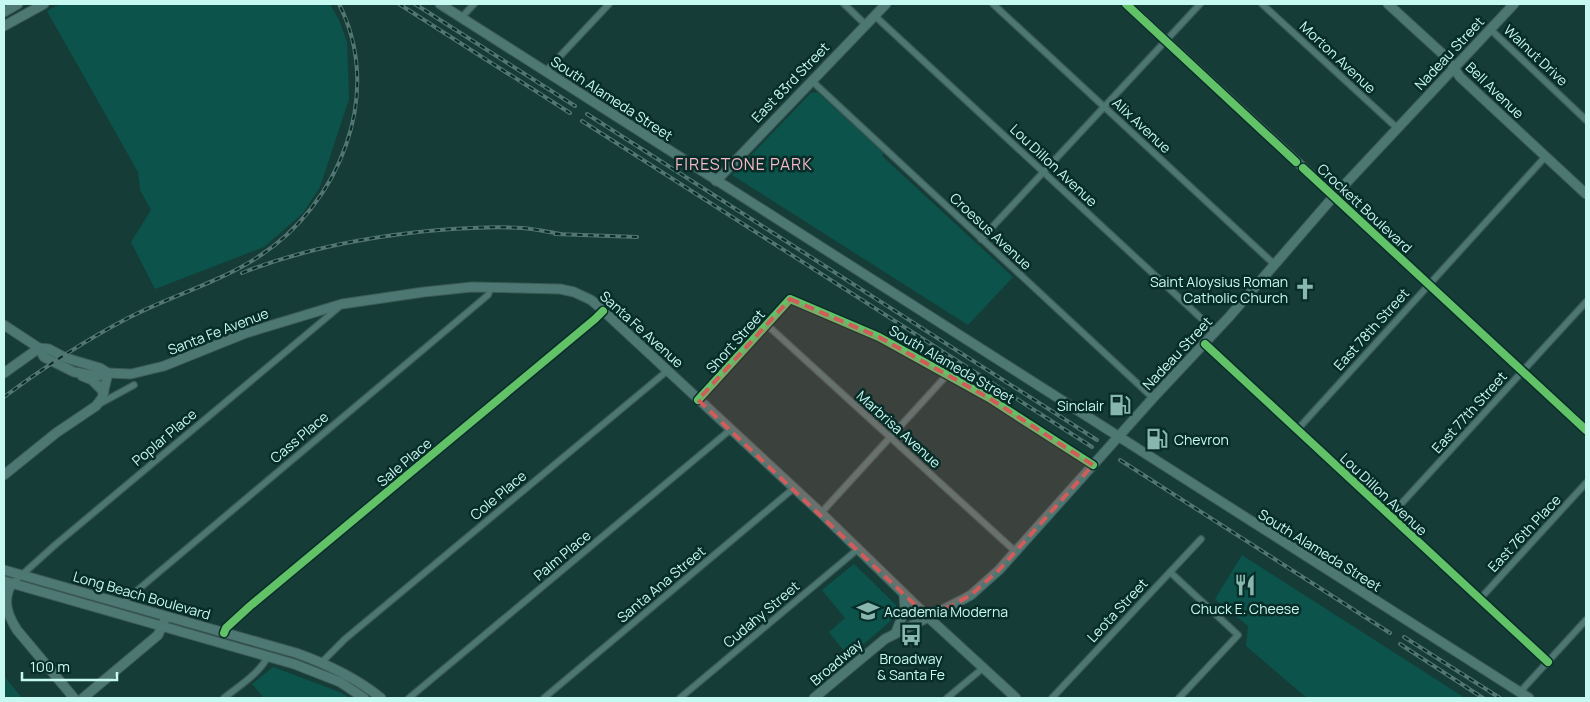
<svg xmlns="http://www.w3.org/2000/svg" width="1590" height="702" font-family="Manrope,sans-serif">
	<rect width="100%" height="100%" fill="#163c37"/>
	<g fill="#0c534c">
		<polygon points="60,4 330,4 339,20 347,42 349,99 320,187 303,213 264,247 155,289 131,242 151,210 140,190 138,172 47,11"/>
		<polygon points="817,92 884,153 882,156 1013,277 968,325 732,175 811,93"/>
		<polygon points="1242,555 1465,698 1307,698 1246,646 1248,626 1215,599"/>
		<polygon points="854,564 896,605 896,616 849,657 829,632 845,618 822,590"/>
		<polygon points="273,667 342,693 349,698 264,698 252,684"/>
		<polygon points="4,676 22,698 4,698"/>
	</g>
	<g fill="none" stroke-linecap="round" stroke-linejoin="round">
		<g stroke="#3c5a56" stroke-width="8">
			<g id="street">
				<polyline points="844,4 865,24"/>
				<polyline points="993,4 1274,264"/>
				<polyline points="1262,4 1397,128"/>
				<polyline points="875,16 1216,332"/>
				<polyline points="461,18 474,4"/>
				<polyline points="1490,29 1586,120"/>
				<polyline points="546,71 609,4"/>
				<polyline points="812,81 1153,398"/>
				<polyline points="1334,196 1586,430"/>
				<polyline points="981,239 1200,4"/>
				<polyline points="767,325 1016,552"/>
				<polyline points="1205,344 1548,662"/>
				<polyline points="698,400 790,299 879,337 989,398 1093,465"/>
				<polyline points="101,403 134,385"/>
				<polyline points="1297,430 1546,156"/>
				<polyline points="821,513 947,375"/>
				<polyline points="1390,516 1586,302"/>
				<polyline points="1170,572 1238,635 1179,698"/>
				<polyline points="4,591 55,545 338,308"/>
				<polyline points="1479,600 1586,483"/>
				<polyline points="121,604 488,295 491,288"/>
				<polyline points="224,633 226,628 250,606 595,319 603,311"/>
				<polyline points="322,662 345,639 667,371"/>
				<polyline points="1520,692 1586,620"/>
				<path d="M224 698C239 686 260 673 268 656"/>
				<polyline points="409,698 730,430"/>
				<polyline points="544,698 794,488"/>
				<polyline points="680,698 858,549"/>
				<polyline points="947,698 983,668"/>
				<polyline points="1052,698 1201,539"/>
			</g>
		</g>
		<g stroke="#3c5a56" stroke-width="11">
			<g id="secondary">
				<polyline points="1126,4 1334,196"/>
				<polyline points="1388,4 1447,58 1460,77 1586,194"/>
				<polyline points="716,181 886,4"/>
				<polyline points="4,325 39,348 49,349 66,358 100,368 108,373"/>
				<polyline points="39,348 44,357 74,372 98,376 108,373 131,374 164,366 246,333 342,304 424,292 472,287 560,289 574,292 591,300 597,305 821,513 929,618 1016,698"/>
				<polyline points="4,373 39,348"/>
				<polyline points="82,376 92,380 104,392"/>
				<polyline points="4,475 56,433 96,406 102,398 108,373"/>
				<path d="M12 583C2 600 7 614 17 630L74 698"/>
				<polyline points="896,632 905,610 904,594"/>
				<polyline points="83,698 158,635 166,617"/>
				<polyline points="814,698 885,639 960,601 971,595 999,570 1153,398 1229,317 1334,196 1514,4"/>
			</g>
		</g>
		<g stroke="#3c5a56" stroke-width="11">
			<g id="primary">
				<polyline points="440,4 1529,698"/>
				<polyline points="4,12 18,4"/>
				<polyline points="4,26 44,4"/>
				<path d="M4 570 296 653C327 664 355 677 381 698"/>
				<polyline points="4,581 294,664 340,682 364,698"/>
			</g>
		</g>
		<use href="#street" stroke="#4d7772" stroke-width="5.5"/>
		<use href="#secondary" stroke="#4d7772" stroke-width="9"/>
		<use href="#primary" stroke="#4e7873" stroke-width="9"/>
		<g stroke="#537672" stroke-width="4">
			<g id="rail">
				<polyline points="399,4 570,113"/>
				<polyline points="415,4 575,106"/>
				<polyline points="587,114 1097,440"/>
				<polyline points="582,121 1092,447"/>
				<polyline points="555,234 637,237"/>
				<path d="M242 273C305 248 371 236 439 230 466 228 495 226 522 228 535 229 548 232 560 234"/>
				<path d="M4 397C43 368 84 341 128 318 170 296 218 283 258 257 339 205 385 94 339 4"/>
				<polyline points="1120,460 1390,633"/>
				<polyline points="1404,637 1500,698"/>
				<polyline points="1400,644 1483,698"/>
			</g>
		</g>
		<use href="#rail" stroke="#082d29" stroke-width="2" stroke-dasharray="5.5" stroke-linecap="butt"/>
		<g stroke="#082d29" stroke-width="11">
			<g id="cycleway">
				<polyline points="1126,4 1296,162"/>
				<polyline points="1303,168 1586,430"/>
				<polyline points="1205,344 1548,662"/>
				<polyline points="698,400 790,299 879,337 989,398 1093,465"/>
				<polyline points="224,633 226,628 250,606 595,319 603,311"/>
			</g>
		</g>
		<use href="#cycleway" stroke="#61c268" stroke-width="8"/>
	</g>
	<path fill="#d25c5a" fill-opacity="0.2" stroke="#d25c5a" stroke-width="4" stroke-dasharray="10 6" stroke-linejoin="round" d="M790 299 879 337 989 398 1093 465 999 570 971 595 929 618 698 400Z"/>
	<defs>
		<g id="church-bare" transform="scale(1.725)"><path d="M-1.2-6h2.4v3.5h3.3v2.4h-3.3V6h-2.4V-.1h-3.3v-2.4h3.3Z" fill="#88b7b0" stroke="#082d29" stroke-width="2.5" paint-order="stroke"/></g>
		<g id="fuel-bare" transform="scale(1.725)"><path d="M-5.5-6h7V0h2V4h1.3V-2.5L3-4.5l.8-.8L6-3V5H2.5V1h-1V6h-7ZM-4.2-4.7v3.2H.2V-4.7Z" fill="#88b7b0" stroke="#082d29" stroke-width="2.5" paint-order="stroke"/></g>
		<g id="restaurant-bare" transform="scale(1.725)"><path d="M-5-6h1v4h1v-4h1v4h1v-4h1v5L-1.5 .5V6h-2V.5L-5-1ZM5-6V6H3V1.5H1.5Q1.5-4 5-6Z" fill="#88b7b0" stroke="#082d29" stroke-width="2.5" paint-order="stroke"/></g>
		<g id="school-bare" transform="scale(1.725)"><path d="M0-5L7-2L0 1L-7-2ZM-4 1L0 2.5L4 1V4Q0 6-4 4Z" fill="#88b7b0" stroke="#082d29" stroke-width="2.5" paint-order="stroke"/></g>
		<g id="bus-bare" transform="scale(1.725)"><path d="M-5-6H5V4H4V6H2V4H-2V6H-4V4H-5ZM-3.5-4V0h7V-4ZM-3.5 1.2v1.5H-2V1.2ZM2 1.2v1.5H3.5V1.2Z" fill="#88b7b0" stroke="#082d29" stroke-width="2.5" paint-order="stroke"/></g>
	</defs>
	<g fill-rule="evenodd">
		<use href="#church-bare" x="1305" y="289"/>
		<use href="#fuel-bare" x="1120" y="405"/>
		<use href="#fuel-bare" x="1157" y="439"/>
		<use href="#restaurant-bare" x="1245" y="585"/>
		<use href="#school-bare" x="868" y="611"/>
		<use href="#bus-bare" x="911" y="635"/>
	</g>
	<g text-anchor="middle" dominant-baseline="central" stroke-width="5" stroke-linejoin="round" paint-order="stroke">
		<g font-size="14" fill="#c6f9f1" stroke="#082d29">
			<text transform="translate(1449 53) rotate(-47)">Nadeau Street</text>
			<text transform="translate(1536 55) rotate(43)">Walnut Drive</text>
			<text transform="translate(1338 57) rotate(43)">Morton Avenue</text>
			<text transform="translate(790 82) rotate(-46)">East 83rd Street</text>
			<text transform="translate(1495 90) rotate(44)">Bell Avenue</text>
			<text transform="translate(612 98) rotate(33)">South Alameda Street</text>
			<text transform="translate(1142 125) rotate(43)">Alix Avenue</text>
			<text transform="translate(1054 165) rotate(43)">Lou Dillon Avenue</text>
			<text transform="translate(1365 208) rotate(43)">Crockett Boulevard</text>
			<text transform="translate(991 231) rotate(43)">Croesus Avenue</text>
			<text transform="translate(642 329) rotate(42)">Santa Fe Avenue</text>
			<text transform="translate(1371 329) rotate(-48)">East 78th Street</text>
			<text transform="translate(218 331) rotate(-21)">Santa Fe Avenue</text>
			<text transform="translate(735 341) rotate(-48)">Short Street</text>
			<text transform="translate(1177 353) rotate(-47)">Nadeau Street</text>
			<text transform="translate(952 364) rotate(30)">South Alameda Street</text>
			<text transform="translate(1469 412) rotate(-48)">East 77th Street</text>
			<text transform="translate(899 429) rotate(42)">Marbrisa Avenue</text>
			<text transform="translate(164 437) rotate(-40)">Poplar Place</text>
			<text transform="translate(299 437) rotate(-40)">Cass Place</text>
			<text transform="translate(404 462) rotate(-40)">Sale Place</text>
			<text transform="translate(1384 494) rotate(43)">Lou Dillon Avenue</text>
			<text transform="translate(498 495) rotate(-40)">Cole Place</text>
			<text transform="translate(1524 533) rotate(-47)">East 76th Place</text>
			<text transform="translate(1320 550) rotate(32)">South Alameda Street</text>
			<text transform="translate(562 555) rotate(-40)">Palm Place</text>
			<text transform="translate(661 584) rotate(-40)">Santa Ana Street</text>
			<text transform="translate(142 595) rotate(16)">Long Beach Boulevard</text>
			<text transform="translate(1117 610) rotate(-47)">Leota Street</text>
			<text transform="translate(761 614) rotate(-40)">Cudahy Street</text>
			<text transform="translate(836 662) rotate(-40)">Broadway</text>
		</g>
		<g font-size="14" fill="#c6f9f1" stroke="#082d29" text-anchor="end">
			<text x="1288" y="281">Saint Aloysius Roman<tspan x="1288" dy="16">Catholic Church</tspan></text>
			<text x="1104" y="405">Sinclair</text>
			<text x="1174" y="439" text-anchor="start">Chevron</text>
			<text x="1245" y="608" text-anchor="middle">Chuck E. Cheese</text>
			<text x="884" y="611" text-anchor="start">Academia Moderna</text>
			<text x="911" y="658" text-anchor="middle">Broadway<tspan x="911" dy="16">&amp; Santa Fe</tspan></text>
		</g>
		<g font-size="16" letter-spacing="1" fill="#fbb8c6" stroke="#082d29">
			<text x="744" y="164">FIRESTONE PARK</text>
		</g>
	</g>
	<rect width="1590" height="702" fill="none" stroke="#c6f9f1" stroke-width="10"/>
	<path d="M22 672v8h95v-8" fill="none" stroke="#c6f9f1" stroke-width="2.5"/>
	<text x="30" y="672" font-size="15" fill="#c6f9f1" stroke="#082d29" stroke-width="4" paint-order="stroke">100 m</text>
</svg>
